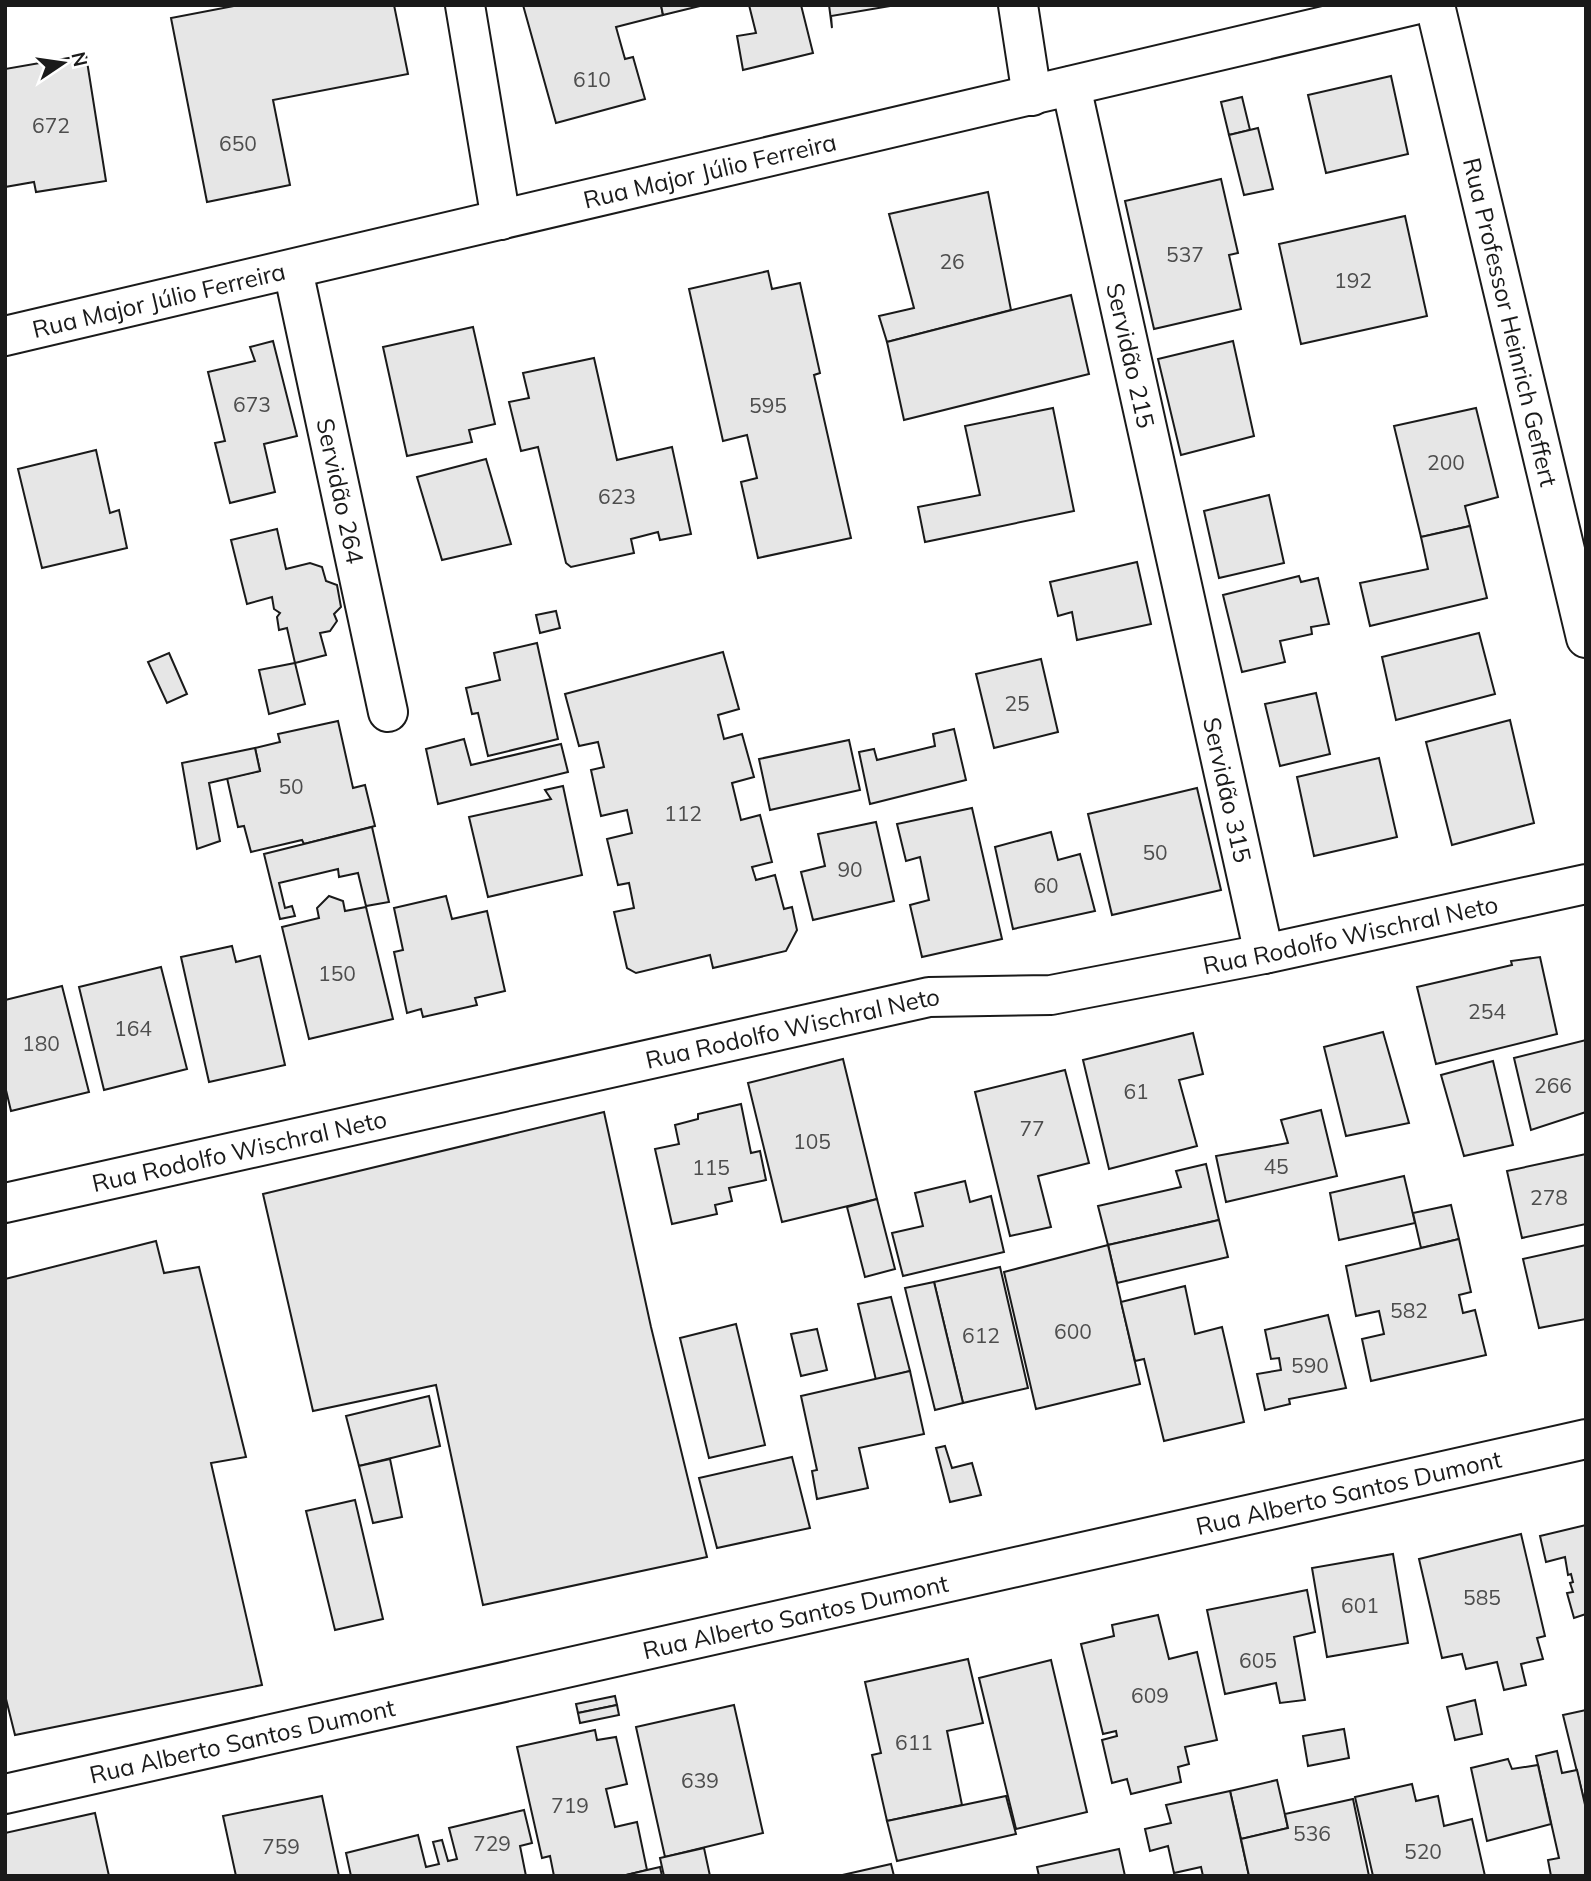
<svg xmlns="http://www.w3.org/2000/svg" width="1591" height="1881" font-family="Mulish,sans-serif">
	<rect width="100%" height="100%" fill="#fff"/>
	<g fill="#e6e6e6" stroke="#1a1a1a" stroke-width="2">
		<polygon points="239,5 394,5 408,74 273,100 290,185 207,202 171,18"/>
		<polygon points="523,5 661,5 663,15 616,27 625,59 633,57 645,99 556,123"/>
		<polygon points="661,5 704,5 663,15"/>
		<polygon points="749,5 801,5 813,53 743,70 737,36 756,33"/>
		<polygon points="829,5 896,5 831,16 832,28"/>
		<polygon points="86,55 106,181 36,192 34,182 5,187 5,69"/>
		<polygon points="1391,76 1408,154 1326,173 1308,95"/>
		<polygon points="1242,97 1250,130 1229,135 1221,102"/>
		<polygon points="1258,128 1273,189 1244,195 1229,135"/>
		<polygon points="1221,179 1238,253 1229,255 1241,309 1154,329 1125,201"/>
		<polygon points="988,192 1011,310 887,342 879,316 914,308 889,214"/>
		<polygon points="1405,216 1427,316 1301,344 1279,244"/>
		<polygon points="768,271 772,289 800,283 820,373 814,375 851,538 758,558 741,482 757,478 747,435 723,441 689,289"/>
		<polygon points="1071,295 1089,374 904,420 887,342"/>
		<polygon points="473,327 495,424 469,430 472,442 407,456 383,347"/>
		<polygon points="273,341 297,436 264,444 275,492 230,503 215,443 225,441 208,372 255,361 250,347"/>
		<polygon points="1233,341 1254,436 1181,455 1158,359"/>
		<polygon points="594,358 617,460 672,447 691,534 660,540 658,532 631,539 634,553 571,567 566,563 538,447 521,451 509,402 529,398 523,373"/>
		<polygon points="1053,408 1074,511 925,542 918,507 980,495 965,426"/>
		<polygon points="1476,408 1498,497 1465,506 1470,526 1421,537 1394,426"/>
		<polygon points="96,450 110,513 119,510 127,548 42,568 18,469"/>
		<polygon points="486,459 511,544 442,560 417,477"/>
		<polygon points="1269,495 1284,563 1219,578 1204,511"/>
		<polygon points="1470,526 1487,598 1370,626 1360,583 1428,569 1421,537"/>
		<polygon points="277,529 286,569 310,563 322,567 326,581 337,585 341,607 334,614 337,621 330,631 320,633 326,655 295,663 287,628 279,630 277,617 280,613 274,609 272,597 247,604 231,540"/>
		<polygon points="1137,562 1151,624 1077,640 1072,612 1058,616 1050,582"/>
		<polygon points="1299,576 1301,582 1318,578 1329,624 1311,627 1312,634 1280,641 1285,662 1242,672 1223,595"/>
		<polygon points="556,611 560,628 540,633 536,615"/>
		<polygon points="1479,633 1495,694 1396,720 1382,657"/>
		<polygon points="537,643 558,739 488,756 478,713 472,714 466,688 500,680 494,653"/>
		<polygon points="723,652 739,709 718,715 724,739 742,734 754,777 732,783 741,820 760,815 772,862 752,867 756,880 775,875 784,909 792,907 797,930 786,951 713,968 710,955 636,973 627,968 614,912 634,908 629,883 618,885 607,839 632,833 627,810 601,816 591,770 604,767 598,742 579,746 565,694"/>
		<polygon points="169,653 187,694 167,703 148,662"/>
		<polygon points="1041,659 1058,732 994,748 976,674"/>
		<polygon points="295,663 305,704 269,714 259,670"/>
		<polygon points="1316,693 1330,754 1280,766 1265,704"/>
		<polygon points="1510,720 1534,823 1452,845 1426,742"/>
		<polygon points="338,721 353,788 365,785 375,826 304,844 302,840 251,852 244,826 238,827 227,778 260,771 255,748 280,742 278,734"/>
		<polygon points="954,729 966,780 870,804 859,752 874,749 877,760 935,746 933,734"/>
		<polygon points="464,739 471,765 561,744 568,772 438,804 426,749"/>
		<polygon points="849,740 860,790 770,810 759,759"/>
		<polygon points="255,748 260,771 209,783 220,841 197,849 182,763"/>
		<polygon points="1379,758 1397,837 1314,856 1297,777"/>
		<polygon points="563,786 582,875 488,897 469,817 551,799 545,790"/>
		<polygon points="1197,788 1221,890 1112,915 1088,814"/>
		<polygon points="972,808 1002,939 922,957 910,905 929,900 920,857 906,861 897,824"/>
		<polygon points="876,822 894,901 813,920 801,872 825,866 818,834"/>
		<polygon points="372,827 389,902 366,906 358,873 339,877 338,869 279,883 285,908 292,906 295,916 280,919 264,854"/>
		<polygon points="1051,832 1058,860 1080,854 1095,911 1013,929 995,847"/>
		<polygon points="329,896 343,901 345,911 366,907 393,1019 309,1039 282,927 319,918 317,908"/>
		<polygon points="446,896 452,919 487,911 505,991 475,998 477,1005 423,1017 421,1009 407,1013 394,952 403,950 394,908"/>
		<polygon points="232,946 236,962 260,956 285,1065 209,1082 181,957"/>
		<polygon points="1540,957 1557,1034 1436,1064 1417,987 1512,965 1511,961"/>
		<polygon points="161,967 187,1069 104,1090 79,987"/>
		<polygon points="62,986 89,1092 11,1111 5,1086 5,1000"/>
		<polygon points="1383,1032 1409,1123 1346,1136 1324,1047"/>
		<polygon points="1193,1033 1203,1074 1179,1080 1197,1146 1109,1169 1083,1060"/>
		<polygon points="1586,1040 1586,1112 1531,1130 1514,1058"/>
		<polygon points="843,1059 877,1199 782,1222 748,1083"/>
		<polygon points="1493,1061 1513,1145 1464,1156 1441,1075"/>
		<polygon points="1065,1070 1089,1163 1038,1176 1051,1227 1010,1236 975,1092"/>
		<polygon points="741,1104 751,1153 760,1151 766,1180 729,1188 732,1201 715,1205 717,1214 672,1224 655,1149 679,1144 675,1125 698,1119 698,1114"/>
		<polygon points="1321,1110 1337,1176 1226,1202 1216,1156 1288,1143 1281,1120"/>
		<polygon points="604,1112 651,1327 707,1557 483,1605 436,1385 313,1411 263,1194"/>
		<polygon points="1586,1154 1586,1224 1522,1238 1507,1171"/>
		<polygon points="1206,1164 1219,1220 1108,1245 1098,1206 1181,1187 1176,1171"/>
		<polygon points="1404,1176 1415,1223 1339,1240 1330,1193"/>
		<polygon points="965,1181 970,1202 991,1196 1004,1252 903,1276 892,1233 923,1226 915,1193"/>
		<polygon points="877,1199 895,1269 865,1277 847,1207"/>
		<polygon points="1451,1205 1459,1239 1421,1248 1413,1213"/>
		<polygon points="1219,1220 1228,1257 1117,1283 1108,1245"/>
		<polygon points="1459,1239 1471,1292 1459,1295 1463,1313 1475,1310 1486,1355 1371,1381 1362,1339 1384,1334 1379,1311 1356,1316 1346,1266"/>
		<polygon points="156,1241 164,1273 199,1267 246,1457 211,1463 262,1685 15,1735 5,1695 5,1279"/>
		<polygon points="1108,1245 1140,1384 1036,1409 1004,1272"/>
		<polygon points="1586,1245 1586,1319 1539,1328 1523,1259"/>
		<polygon points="1000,1267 1028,1388 963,1403 934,1282"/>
		<polygon points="934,1282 963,1403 935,1410 905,1288"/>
		<polygon points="1185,1286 1195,1334 1222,1327 1244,1422 1164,1441 1144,1359 1135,1361 1121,1302"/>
		<polygon points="891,1297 910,1371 876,1380 858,1304"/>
		<polygon points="1328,1315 1346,1388 1289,1399 1290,1404 1265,1410 1257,1374 1281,1370 1279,1358 1271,1359 1265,1330"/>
		<polygon points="736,1324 765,1445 709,1458 680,1338"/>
		<polygon points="817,1329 827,1370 801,1376 791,1334"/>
		<polygon points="910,1371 924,1434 859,1448 868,1488 817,1499 812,1471 817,1470 801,1396"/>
		<polygon points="429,1396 440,1446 359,1466 346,1416"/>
		<polygon points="945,1446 952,1468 972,1463 981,1495 950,1502 936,1448"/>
		<polygon points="792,1457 810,1528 717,1548 699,1478"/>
		<polygon points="390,1459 402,1517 373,1523 359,1466"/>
		<polygon points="355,1500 383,1619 335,1630 306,1511"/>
		<polygon points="1586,1525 1586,1614 1574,1618 1567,1593 1573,1592 1570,1583 1573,1582 1571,1574 1568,1575 1565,1557 1546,1562 1540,1536"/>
		<polygon points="1521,1534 1545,1636 1537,1638 1543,1659 1521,1664 1526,1685 1504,1690 1497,1662 1466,1669 1462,1654 1442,1658 1419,1559"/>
		<polygon points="1393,1554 1408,1643 1327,1657 1312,1568"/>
		<polygon points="1307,1590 1315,1632 1294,1637 1305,1700 1280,1703 1276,1683 1225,1694 1207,1610"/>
		<polygon points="1158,1615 1169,1659 1197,1652 1217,1740 1185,1747 1189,1764 1178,1767 1181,1782 1131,1794 1127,1779 1112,1783 1102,1740 1117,1736 1116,1731 1103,1734 1081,1644 1114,1636 1112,1625"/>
		<polygon points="968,1659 983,1723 947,1731 962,1805 887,1821 872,1755 881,1753 865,1682"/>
		<polygon points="1051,1660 1087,1812 1016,1829 979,1678"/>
		<polygon points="615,1696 617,1705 578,1713 576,1704"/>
		<polygon points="1475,1700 1482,1734 1455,1740 1447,1707"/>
		<polygon points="617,1705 619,1715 580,1723 578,1713"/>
		<polygon points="734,1705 763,1833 665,1857 636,1727"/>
		<polygon points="1586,1710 1586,1795 1583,1796 1563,1715"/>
		<polygon points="1344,1729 1349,1758 1308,1766 1303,1736"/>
		<polygon points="595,1730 597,1740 616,1737 627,1784 606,1789 615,1827 637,1822 647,1870 622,1876 554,1876 550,1856 542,1858 517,1747"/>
		<polygon points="1557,1751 1562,1773 1577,1770 1586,1809 1586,1876 1551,1876 1548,1860 1559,1858 1536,1756"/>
		<polygon points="1508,1759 1512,1769 1538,1765 1551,1824 1487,1841 1471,1768"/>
		<polygon points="1277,1780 1288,1828 1241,1839 1230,1791"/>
		<polygon points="1412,1784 1416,1801 1438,1796 1444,1826 1472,1819 1485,1876 1373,1876 1355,1797"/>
		<polygon points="1230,1791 1249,1876 1203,1876 1201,1867 1174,1873 1168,1846 1150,1851 1145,1829 1171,1823 1166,1805"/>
		<polygon points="322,1796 339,1876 236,1876 223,1816"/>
		<polygon points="1006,1796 1016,1834 897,1861 887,1821"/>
		<polygon points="1353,1799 1369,1876 1249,1876 1241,1839 1288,1828 1285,1814"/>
		<polygon points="524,1810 532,1843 520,1846 526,1876 351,1876 346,1853 418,1835 426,1867 439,1864 433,1842 442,1840 448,1861 457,1859 449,1828"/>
		<polygon points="95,1813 109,1876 5,1876 5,1833"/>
		<polygon points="704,1848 710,1876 664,1876 660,1858"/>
		<polygon points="1119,1849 1125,1876 1039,1876 1037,1867"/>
		<polygon points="891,1864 894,1876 838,1876"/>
		<polygon points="660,1867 662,1876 622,1876 647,1870"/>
	</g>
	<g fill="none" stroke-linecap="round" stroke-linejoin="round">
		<g stroke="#1a1a1a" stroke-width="42">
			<g id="minor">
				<polyline points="465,5 501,220"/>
				<polyline points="1018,5 1032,96"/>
				<path id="s1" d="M1435 5 1586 638"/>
				<path id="s2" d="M1071 86 1264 954"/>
				<path id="s3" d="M293 270 388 712"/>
				<path id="s4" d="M5 336 1414 5"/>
				<path id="s5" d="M5 1203 929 997 1051 995 1264 954 1586 884"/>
				<path id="s6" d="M5 1794 1586 1439"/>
			</g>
		</g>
		<use href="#minor" stroke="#fff" stroke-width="38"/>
	</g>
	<g text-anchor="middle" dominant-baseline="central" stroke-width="5" stroke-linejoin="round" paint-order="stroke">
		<g font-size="21" fill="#4d4d4d">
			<text x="592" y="79">610</text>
			<text x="51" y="125">672</text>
			<text x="238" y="143">650</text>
			<text x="1185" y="254">537</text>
			<text x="952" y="261">26</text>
			<text x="1353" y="280">192</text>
			<text x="252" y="404">673</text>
			<text x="768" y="405">595</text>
			<text x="1446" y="462">200</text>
			<text x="617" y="496">623</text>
			<text x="1017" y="703">25</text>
			<text x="291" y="786">50</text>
			<text x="683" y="813">112</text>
			<text x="1155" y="852">50</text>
			<text x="850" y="869">90</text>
			<text x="1046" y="885">60</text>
			<text x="337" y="973">150</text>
			<text x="1487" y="1011">254</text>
			<text x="133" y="1028">164</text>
			<text x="41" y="1043">180</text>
			<text x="1553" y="1085">266</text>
			<text x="1136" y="1091">61</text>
			<text x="1032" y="1128">77</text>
			<text x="812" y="1141">105</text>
			<text x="1276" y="1166">45</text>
			<text x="711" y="1167">115</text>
			<text x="1549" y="1197">278</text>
			<text x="1409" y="1310">582</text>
			<text x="1073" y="1331">600</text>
			<text x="981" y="1335">612</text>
			<text x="1310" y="1365">590</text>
			<text x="1482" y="1597">585</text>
			<text x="1360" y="1605">601</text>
			<text x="1258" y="1660">605</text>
			<text x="1150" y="1695">609</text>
			<text x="914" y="1742">611</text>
			<text x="700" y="1780">639</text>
			<text x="570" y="1805">719</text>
			<text x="1312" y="1833">536</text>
			<text x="492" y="1843">729</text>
			<text x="281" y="1846">759</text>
			<text x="1423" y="1851">520</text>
		</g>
		<g font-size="24" fill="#1a1a1a" stroke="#fff">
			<text stroke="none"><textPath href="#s4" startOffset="724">Rua Major Júlio Ferreira</textPath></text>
			<text stroke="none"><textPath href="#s4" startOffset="158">Rua Major Júlio Ferreira</textPath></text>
			<text stroke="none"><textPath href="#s1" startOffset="326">Rua Professor Heinrich Geffert</textPath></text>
			<text stroke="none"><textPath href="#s2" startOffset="276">Servidão 215</textPath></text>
			<text stroke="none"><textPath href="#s3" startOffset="226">Servidão 264</textPath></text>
			<text stroke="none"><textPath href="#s2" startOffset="721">Servidão 315</textPath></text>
			<text stroke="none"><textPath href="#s5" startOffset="1374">Rua Rodolfo Wischral Neto</textPath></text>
			<text stroke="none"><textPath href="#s5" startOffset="807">Rua Rodolfo Wischral Neto</textPath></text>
			<text stroke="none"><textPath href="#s5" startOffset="240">Rua Rodolfo Wischral Neto</textPath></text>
			<text stroke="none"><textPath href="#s6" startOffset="1377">Rua Alberto Santos Dumont</textPath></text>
			<text stroke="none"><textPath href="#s6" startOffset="810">Rua Alberto Santos Dumont</textPath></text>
			<text stroke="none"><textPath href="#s6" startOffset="243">Rua Alberto Santos Dumont</textPath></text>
		</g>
	</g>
	<rect width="1591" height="1881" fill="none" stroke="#1a1a1a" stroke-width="14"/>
	<g transform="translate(63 63) rotate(77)" stroke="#ffffff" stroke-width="5" paint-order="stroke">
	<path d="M0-5L12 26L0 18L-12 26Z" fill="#1a1a1a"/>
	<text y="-10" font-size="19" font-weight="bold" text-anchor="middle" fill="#1a1a1a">N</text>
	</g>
</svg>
